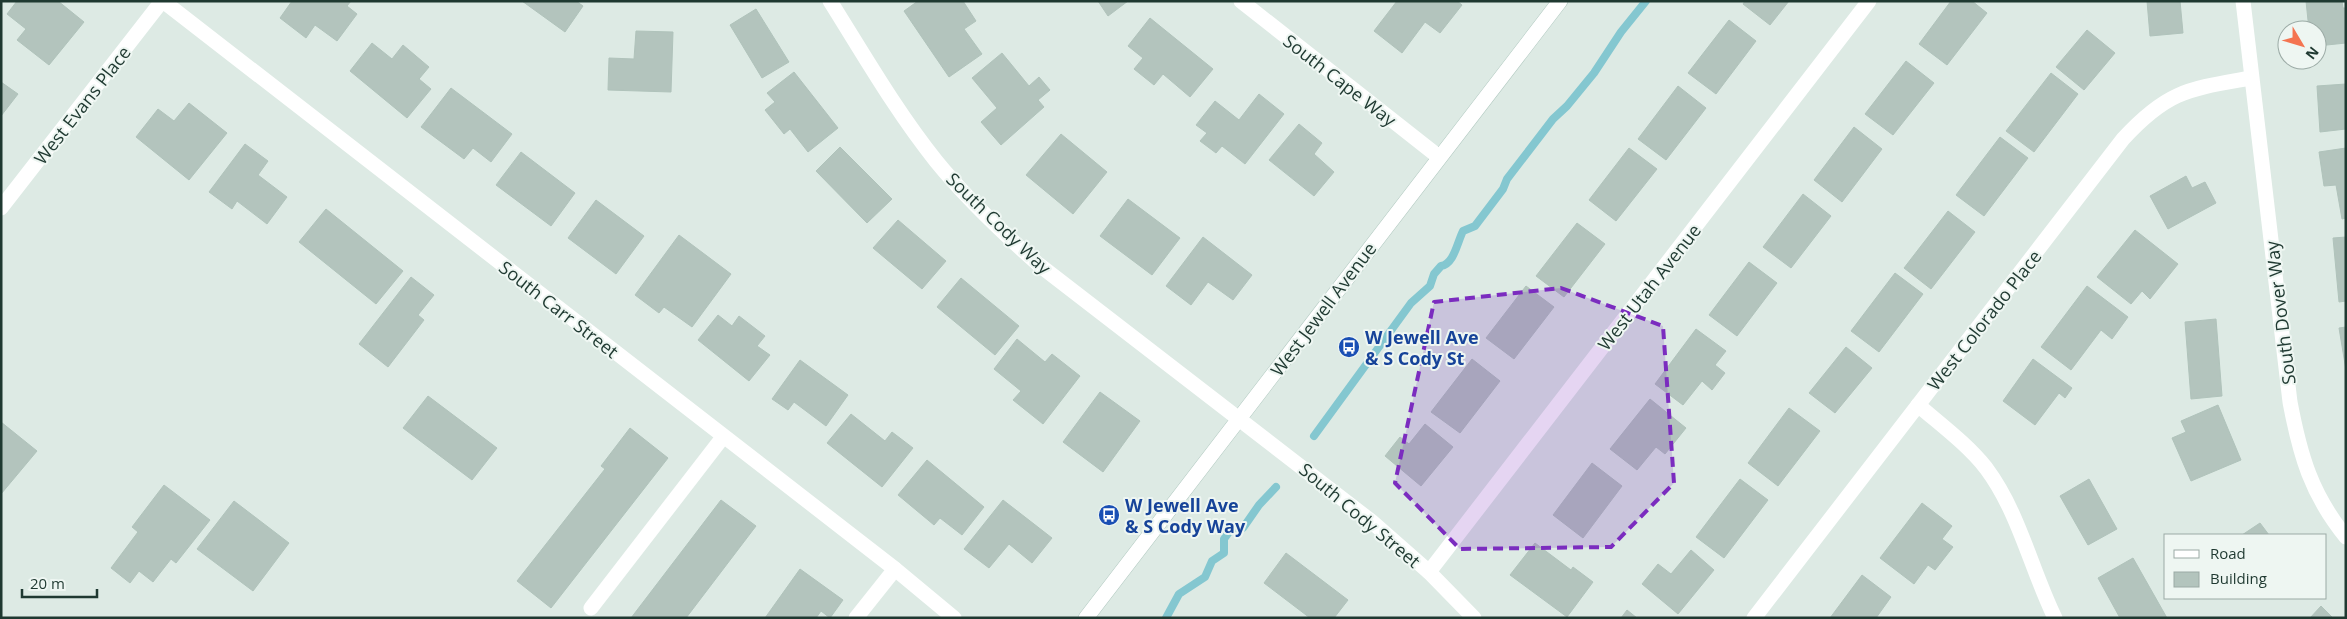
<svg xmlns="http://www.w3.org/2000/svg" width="2347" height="619" font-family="'Open Sans',sans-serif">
	<rect width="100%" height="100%" fill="#ddeae4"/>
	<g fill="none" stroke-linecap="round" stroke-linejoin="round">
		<g stroke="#84c7d0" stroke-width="8">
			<path d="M1314 436 1411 303 1430 286 1434 274 1441 266C1454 264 1457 243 1463 231L1475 226 1503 189 1507 179 1553 119 1567 106 1594 73 1621 32 1646 1"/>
			<polyline points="1166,618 1179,594 1205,577 1212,561 1224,553 1224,539 1232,528 1243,528 1259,505 1276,487"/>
		</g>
	</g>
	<g fill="#b3c4bd" stroke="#b0c3bb">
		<polygon points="17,1 58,1 84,22 49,65 17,40 26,29 7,14"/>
		<polygon points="292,1 351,1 347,6 357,14 337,41 315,25 306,38 280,18"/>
		<polygon points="522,1 576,1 583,6 565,32"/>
		<polygon points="918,1 963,1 976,21 964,29 982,54 949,77 904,11"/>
		<polygon points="1098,1 1128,1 1108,16"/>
		<polygon points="1397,1 1457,1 1462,5 1440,33 1425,22 1402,53 1374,31"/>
		<polygon points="1745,1 1789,1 1770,25 1743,4"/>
		<polygon points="1951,1 1972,1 1987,13 1947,65 1919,44"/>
		<polygon points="2147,1 2180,1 2183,33 2150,36"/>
		<polygon points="2306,1 2342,1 2343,8 2346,8 2346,43 2317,46 2317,30 2309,30"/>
		<polygon points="756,9 789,62 762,78 730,25"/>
		<polygon points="1150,18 1213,69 1190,97 1163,74 1154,85 1134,69 1143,58 1128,46"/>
		<polygon points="1729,20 1756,41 1716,94 1688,73"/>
		<polygon points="2087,30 2115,53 2084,90 2056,67"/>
		<polygon points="636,31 673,32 671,92 608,90 609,58 634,59"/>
		<polygon points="372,43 392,59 403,45 429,67 419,79 431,89 407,118 350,71"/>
		<polygon points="1002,53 1029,86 1039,77 1050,90 1038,100 1044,107 1001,145 981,122 997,108 972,78"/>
		<polygon points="1906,61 1934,83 1893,135 1865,114"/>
		<polygon points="794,72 838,128 808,152 790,129 784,134 765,110 775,102 767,93"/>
		<polygon points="2051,73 2078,94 2034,152 2006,131"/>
		<polygon points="1,82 18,94 1,116"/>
		<polygon points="2346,84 2346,129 2320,132 2317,86"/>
		<polygon points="1678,86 1706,108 1666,160 1638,139"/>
		<polygon points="451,88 512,134 491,162 473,148 464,159 421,127"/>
		<polygon points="1259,94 1284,114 1245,164 1222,146 1216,153 1200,141 1207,133 1196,125 1215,101 1239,120"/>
		<polygon points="189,103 227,133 189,180 136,137 158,109 174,121"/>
		<polygon points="1299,124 1322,143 1314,154 1334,172 1314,196 1269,160"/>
		<polygon points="1854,127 1882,149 1842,202 1814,180"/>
		<polygon points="1061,134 1107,172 1073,214 1026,175"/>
		<polygon points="2000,137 2028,158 1984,216 1956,195"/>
		<polygon points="245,144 268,161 258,175 287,197 267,224 237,201 232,209 209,192"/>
		<polygon points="840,147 892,199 867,223 816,171"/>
		<polygon points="1629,148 1657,169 1616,221 1589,200"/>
		<polygon points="2346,148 2346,218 2342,219 2336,185 2324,186 2319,152"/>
		<polygon points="521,152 575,193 551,226 496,185"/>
		<polygon points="2186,176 2192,188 2205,182 2216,203 2168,229 2150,196"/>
		<polygon points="1803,194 1831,216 1791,268 1763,247"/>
		<polygon points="1128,199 1180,238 1152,275 1100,236"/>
		<polygon points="596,200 644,236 616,274 568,238"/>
		<polygon points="326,209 403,271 376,304 299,242"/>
		<polygon points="1948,211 1975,232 1931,289 1904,268"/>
		<polygon points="898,220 946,261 922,289 873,248"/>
		<polygon points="1577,223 1605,244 1564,297 1536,276"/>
		<polygon points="2135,230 2178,264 2150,299 2142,291 2131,304 2097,277"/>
		<polygon points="679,235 731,274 692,327 664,307 659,313 635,295"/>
		<polygon points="1203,237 1252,275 1233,300 1208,282 1191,305 1166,286"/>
		<polygon points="2346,237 2346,301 2339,302 2333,238"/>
		<polygon points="1749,262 1777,283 1737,336 1709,315"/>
		<polygon points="1895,273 1923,294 1879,352 1851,331"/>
		<polygon points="411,277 434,295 418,315 424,320 388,367 359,344"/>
		<polygon points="961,278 1019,326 995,355 937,307"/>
		<polygon points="1526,286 1554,307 1514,359 1486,338"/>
		<polygon points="2087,286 2128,317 2112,339 2101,330 2071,370 2041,347"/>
		<polygon points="718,315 732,326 739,316 765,336 757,346 770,355 749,381 698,340"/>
		<polygon points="2216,319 2222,396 2191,399 2185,322"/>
		<polygon points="2346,327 2346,370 2339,328"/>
		<polygon points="1696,329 1726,351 1715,365 1725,373 1712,390 1702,381 1683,405 1655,384"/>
		<polygon points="1017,339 1045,362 1052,354 1080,376 1043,424 1013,400 1021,391 994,369"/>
		<polygon points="1846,347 1872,368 1835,413 1809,393"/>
		<polygon points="1472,359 1500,381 1460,433 1431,412"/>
		<polygon points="2033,359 2072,388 2065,398 2059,393 2035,425 2003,401"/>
		<polygon points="800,360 848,395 826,426 794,402 788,410 772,399"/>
		<polygon points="1100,392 1140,421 1103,472 1063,442"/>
		<polygon points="428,396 497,448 472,480 403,428"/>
		<polygon points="1650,399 1686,428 1665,454 1656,447 1637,470 1610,449"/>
		<polygon points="2218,405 2241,460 2191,481 2172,438 2186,432 2181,421"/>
		<polygon points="1789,408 1820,431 1778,486 1748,463"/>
		<polygon points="851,414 885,441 892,432 913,448 882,487 827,443"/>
		<polygon points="1,422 37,451 1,494"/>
		<polygon points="1425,424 1453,447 1421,486 1385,456 1400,437 1409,444"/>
		<polygon points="630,428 668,458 551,608 517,581 605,469 601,466"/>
		<polygon points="927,460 984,507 962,535 940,518 934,525 898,495"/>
		<polygon points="1592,463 1622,486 1583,538 1553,515"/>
		<polygon points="1740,479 1768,500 1724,558 1696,537"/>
		<polygon points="2089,479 2117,529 2088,545 2060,496"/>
		<polygon points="164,485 210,520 176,563 171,559 153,582 139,571 130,583 111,568 138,532 132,527"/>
		<polygon points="721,500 756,526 686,618 631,618"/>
		<polygon points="1003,500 1052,538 1032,563 1009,544 989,568 964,549"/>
		<polygon points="234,501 289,543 253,591 197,549"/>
		<polygon points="1922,503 1952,526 1942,539 1953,547 1935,570 1928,565 1914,584 1880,558"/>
		<polygon points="2260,523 2269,535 2242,535"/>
		<polygon points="1535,543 1571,570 1573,567 1593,582 1567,617 1510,575"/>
		<polygon points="1691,550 1714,570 1678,614 1642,584 1658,564 1671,574"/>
		<polygon points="1286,553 1348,600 1334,618 1310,618 1264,583"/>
		<polygon points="2133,558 2167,618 2120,618 2098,578"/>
		<polygon points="800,569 843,600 830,618 821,611 816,618 765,618"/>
		<polygon points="1862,575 1891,597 1876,618 1830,618"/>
		<polygon points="2321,606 2333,618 2310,618"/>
		<polygon points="1627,610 1637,618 1621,618"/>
	</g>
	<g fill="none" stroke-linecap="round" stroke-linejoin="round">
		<g stroke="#b1c9c0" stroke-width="16">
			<polyline id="secondary" points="1086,618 1560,1"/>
		</g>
		<g stroke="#fff" stroke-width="15">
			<polyline points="163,1 895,569 954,618"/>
			<path d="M830 1C864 55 896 111 936 161 966 198 1002 232 1038 264L1371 521 1429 572 1474 618"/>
			<polyline points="1241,1 1439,157"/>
			<path d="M2243 1 2290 402C2300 455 2311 494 2346 537"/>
			<polyline points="1,208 162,1"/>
			<path d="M1918 405C1941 425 1967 444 1986 468 2019 512 2031 569 2055 618"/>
			<polyline points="1429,572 1869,1"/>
			<polyline points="591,608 723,437"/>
			<polyline points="856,618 895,569"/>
			<path d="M1754 618 2123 139C2168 90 2189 89 2251 78"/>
		</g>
		<use href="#secondary" stroke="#fff" stroke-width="15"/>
	</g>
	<path fill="#7b2cbf" fill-opacity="0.2" stroke="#7b2cbf" stroke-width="4" stroke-dasharray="10 6" stroke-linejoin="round" d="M1561 288 1663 326 1674 483 1611 547 1460 549 1395 483 1434 302Z"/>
	<defs>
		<g id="bus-disc" transform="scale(1.125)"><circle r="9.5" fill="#1a4fb4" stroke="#eef6f2"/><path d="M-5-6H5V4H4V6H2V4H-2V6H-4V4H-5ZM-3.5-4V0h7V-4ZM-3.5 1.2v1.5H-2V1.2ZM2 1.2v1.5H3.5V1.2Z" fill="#fff"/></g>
	</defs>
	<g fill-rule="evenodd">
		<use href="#bus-disc" x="1349" y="347"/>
		<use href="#bus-disc" x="1109" y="515"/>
	</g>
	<g text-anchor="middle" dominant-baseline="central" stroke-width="4" stroke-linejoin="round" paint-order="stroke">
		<g font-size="18" fill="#1f3931" stroke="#eef6f2">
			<text transform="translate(1340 80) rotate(38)">South Cape Way</text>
			<text transform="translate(82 105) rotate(-52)">West Evans Place</text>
			<text transform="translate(999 223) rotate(44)">South Cody Way</text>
			<text transform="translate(1649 287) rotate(-52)">West Utah Avenue</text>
			<text transform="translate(559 309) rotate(38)">South Carr Street</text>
			<text transform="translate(1323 309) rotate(-53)">West Jewell Avenue</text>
			<text transform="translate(2280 313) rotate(-97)">South Dover Way</text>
			<text transform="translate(1984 320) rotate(-52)">West Colorado Place</text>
			<text transform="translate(1360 515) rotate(40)">South Cody Street</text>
		</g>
		<g font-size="18" font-weight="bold" fill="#164399" stroke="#eef6f2" text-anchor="start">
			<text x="1365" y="337">W Jewell Ave<tspan x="1365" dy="21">&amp; S Cody St</tspan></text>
			<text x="1125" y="505">W Jewell Ave<tspan x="1125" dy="21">&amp; S Cody Way</tspan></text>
		</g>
	</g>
	<rect width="2347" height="619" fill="none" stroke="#1f3931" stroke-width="5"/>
	<rect x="2164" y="534" width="162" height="65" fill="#eef6f2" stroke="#9baaa5"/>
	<rect x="2174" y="550" width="25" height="8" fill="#ffffff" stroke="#9baaa5"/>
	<text x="2210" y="559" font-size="15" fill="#1f3931">Road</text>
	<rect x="2174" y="572" width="25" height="15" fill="#b3c4bd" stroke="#9baaa5"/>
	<text x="2210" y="584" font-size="15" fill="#1f3931">Building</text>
	<g transform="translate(2302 45) rotate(128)"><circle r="24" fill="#eef6f2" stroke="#9baaa5"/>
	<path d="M0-4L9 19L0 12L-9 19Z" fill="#f47451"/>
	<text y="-8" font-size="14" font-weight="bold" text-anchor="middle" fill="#1f3931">N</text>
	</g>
	<path d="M22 589v8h75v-8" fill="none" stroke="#1f3931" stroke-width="2.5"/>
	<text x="30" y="589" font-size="15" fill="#1f3931" stroke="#eef6f2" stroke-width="4" paint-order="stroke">20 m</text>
</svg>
